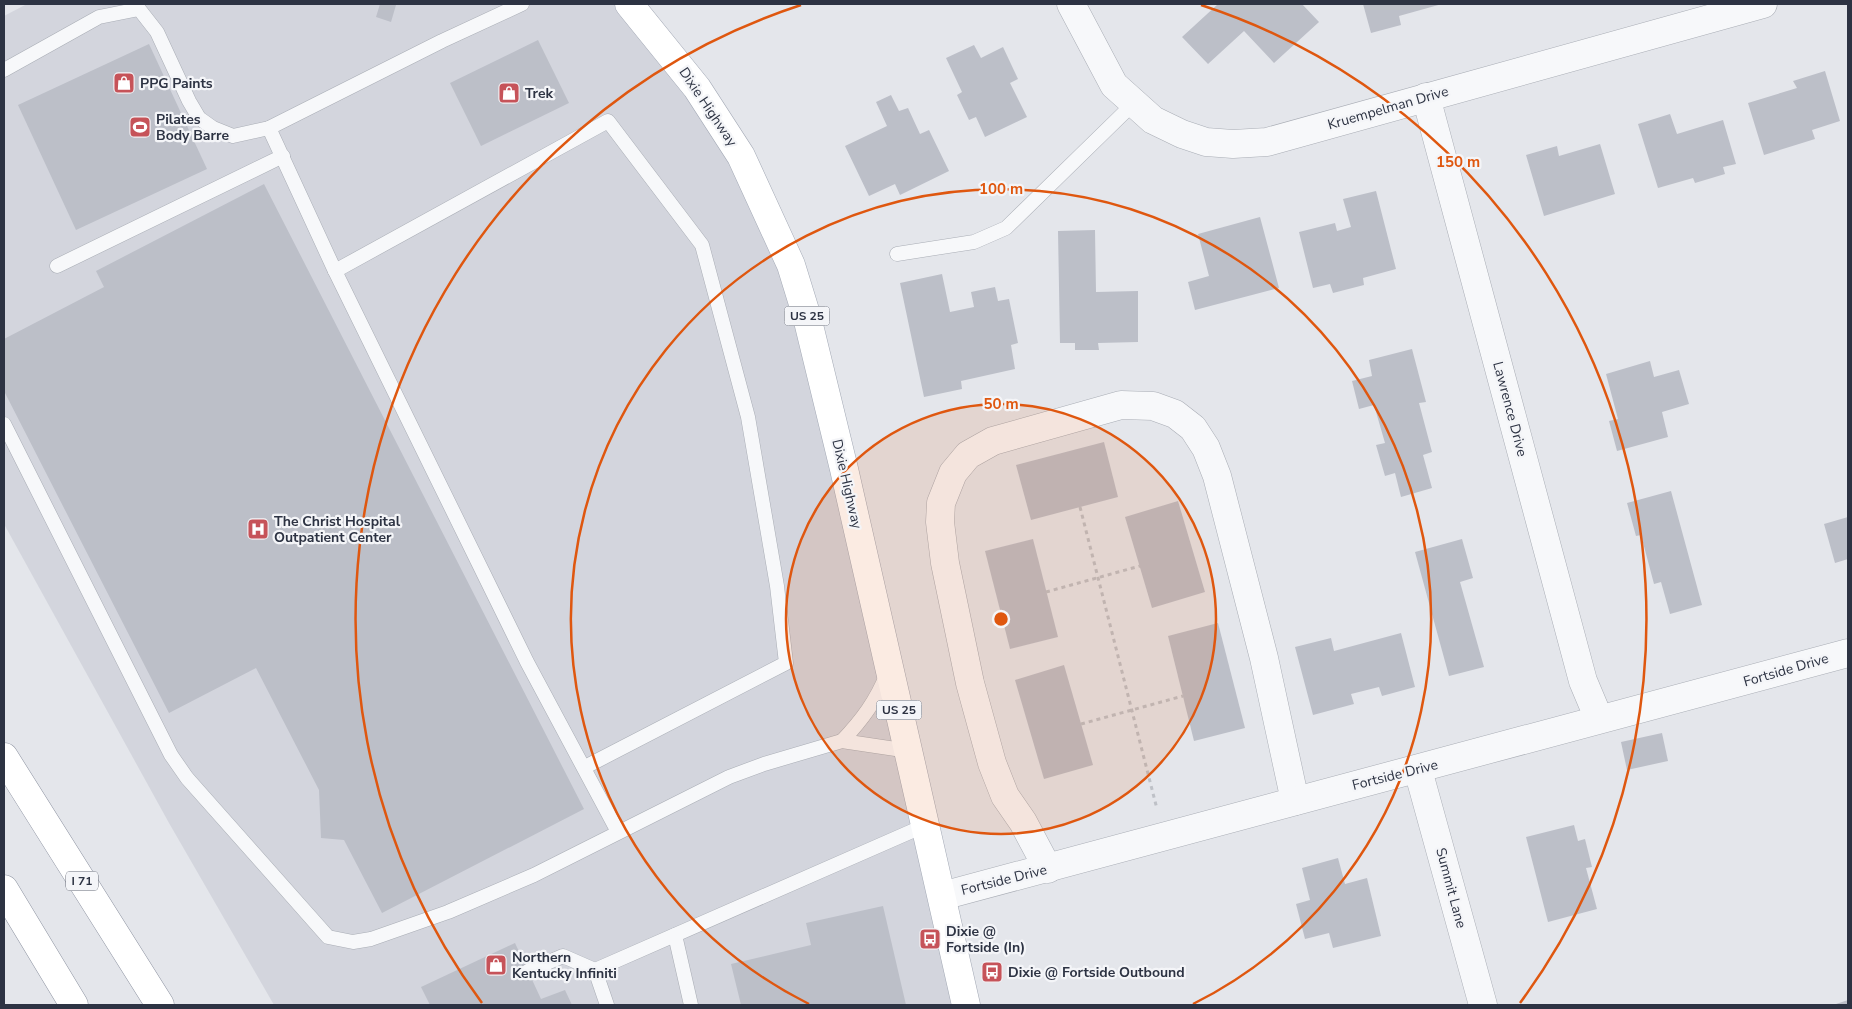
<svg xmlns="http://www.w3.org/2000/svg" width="1852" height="1009" font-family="'Nunito Sans',sans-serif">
	<rect width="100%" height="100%" fill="#e4e6eb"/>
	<polygon fill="#d3d5dd" points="27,4 629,4 697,88 791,265 966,1005 274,1005 169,823 4,524 4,16"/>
	<g fill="#bcbfc8">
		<polygon points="380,4 399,4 396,5 391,22 376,17"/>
		<polygon points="1218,4 1302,4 1319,22 1274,63 1244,31 1208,64 1182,37"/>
		<polygon points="1363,4 1442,4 1399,16 1401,25 1371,33"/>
		<polygon points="538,40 569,103 481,146 450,83"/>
		<polygon points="149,44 207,169 76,230 18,105"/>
		<polygon points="974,45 981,58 1003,47 1018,79 1010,83 1027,117 985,137 976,117 969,120 957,95 962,92 946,58"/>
		<polygon points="1825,71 1840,121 1812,130 1815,139 1764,155 1748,103 1797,88 1793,81"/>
		<polygon points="891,95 899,111 908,108 920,134 929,130 949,171 900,195 895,184 869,196 845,146 887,126 876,102"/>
		<polygon points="1670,114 1677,134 1723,120 1736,164 1723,167 1725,174 1695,183 1693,178 1658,188 1638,124"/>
		<polygon points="1600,144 1615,194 1544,216 1526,155 1557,146 1559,156"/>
		<polygon points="264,184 584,809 382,913 344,840 321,838 319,790 256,668 169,713 4,391 4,339 104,287 96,271"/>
		<polygon points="1376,191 1396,269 1363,278 1364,285 1333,293 1330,284 1313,288 1299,232 1335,223 1337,231 1351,227 1343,199"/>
		<polygon points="1260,217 1279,288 1195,310 1188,282 1209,276 1198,234"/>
		<polygon points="1095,230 1096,292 1138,291 1138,342 1098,343 1099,350 1075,350 1075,343 1060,343 1058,231"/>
		<polygon points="942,274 950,312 974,307 971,292 995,287 998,301 1009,299 1018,343 1011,345 1015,369 961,381 962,389 924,397 900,283"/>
		<polygon points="1412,349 1426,402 1419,403 1432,452 1423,455 1432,488 1401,497 1395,473 1385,476 1376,445 1385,443 1374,405 1359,409 1352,381 1372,376 1369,360"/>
		<polygon points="1650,361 1654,377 1679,370 1689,404 1662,412 1668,437 1617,451 1609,421 1618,419 1606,374"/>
		<polygon points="1104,442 1118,497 1031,520 1016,465"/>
		<polygon points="1671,491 1702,605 1670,614 1661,582 1654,584 1641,535 1636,536 1627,503"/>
		<polygon points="1178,501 1205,592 1152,608 1125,517"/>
		<polygon points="1848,517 1848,559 1835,563 1824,524"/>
		<polygon points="1033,539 1058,637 1010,649 985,551"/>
		<polygon points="1462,539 1473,578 1460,582 1484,667 1449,676 1415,552"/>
		<polygon points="1218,623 1245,728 1194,741 1168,636"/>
		<polygon points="1401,633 1415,687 1382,696 1379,687 1351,694 1354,704 1313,715 1295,647 1331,638 1334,651"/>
		<polygon points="1064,665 1093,765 1044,779 1015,680"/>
		<polygon points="1662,733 1668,761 1627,770 1621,742"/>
		<polygon points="1574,825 1578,841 1585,839 1592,867 1586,868 1597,909 1548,922 1526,837"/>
		<polygon points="1338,858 1345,884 1367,878 1381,936 1333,948 1329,933 1305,939 1296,904 1310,900 1302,868"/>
		<polygon points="883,906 906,1005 741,1005 731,964 811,945 806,923"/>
		<polygon points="515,943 541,999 565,990 572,1005 430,1005 421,987"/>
		<polygon points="1848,1000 1848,1005 1833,1005"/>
	</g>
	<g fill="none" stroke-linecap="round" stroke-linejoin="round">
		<g stroke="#a9adb5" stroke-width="15">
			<g id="lane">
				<polyline points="4,70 99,17 139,9 157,32 189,101 199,118 213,128 233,136 269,128 442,41 522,4"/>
				<polyline points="269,128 335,271 527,662 618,832"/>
				<polyline points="897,254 974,242 1006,228 1134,103"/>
				<polyline points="57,266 283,156"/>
				<polyline points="335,271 608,121 702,245 748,417 777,586 786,663 585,767"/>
				<polyline points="4,424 171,755 187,778 328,937 353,942 371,939 448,912 534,875 729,777 764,764 842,741 909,751"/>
				<path d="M842 741C862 720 876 701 887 674"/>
				<polyline points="675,935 691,1005"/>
				<polyline points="528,971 563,956 595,970"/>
				<polyline points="607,1005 595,970 926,825"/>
			</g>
		</g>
		<g stroke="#a9adb5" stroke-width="29">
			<g id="street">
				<polyline points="1071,4 1114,85 1153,120 1182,134 1206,142 1233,144 1267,142 1763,4"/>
				<polyline points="1426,97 1583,681 1599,719"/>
				<polyline points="1418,770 1483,1005"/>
				<polyline points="1048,869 1023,822 1005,796 992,763 970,683 945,563 940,522 941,503 953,473 968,455 993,441 1121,405 1153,406 1175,414 1193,428 1206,448 1217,476 1264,658 1295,801"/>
				<polyline points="942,896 1848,653"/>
			</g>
		</g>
		<g stroke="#a4aab6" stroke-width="29">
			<polyline id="primary" points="629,4 697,88 741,156 791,265 807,317 844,469 966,1005"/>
		</g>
		<g stroke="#8d93a1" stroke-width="29">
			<g id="highway">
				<polyline points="4,757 160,1005"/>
				<polyline points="4,889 74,1005"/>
			</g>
		</g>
		<g stroke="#bec1c7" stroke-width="3" stroke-dasharray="4 4" stroke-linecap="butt">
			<polyline points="1080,507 1157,809"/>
			<polyline points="1046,592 1140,566"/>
			<polyline points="1081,724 1183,696"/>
		</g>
		<use href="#lane" stroke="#f7f8fa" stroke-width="14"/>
		<use href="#street" stroke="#f7f8fa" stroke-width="28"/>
		<use href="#primary" stroke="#fff" stroke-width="28"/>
		<use href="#highway" stroke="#fff" stroke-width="28"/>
	</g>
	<circle cx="1001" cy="619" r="215" fill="#df570f" fill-opacity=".12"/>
	<g fill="none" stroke="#df570f" stroke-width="2.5">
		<circle cx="1001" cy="619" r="215"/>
		<path d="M809 1004A430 430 0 1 1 1193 1004"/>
		<path d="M482 1003A646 646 0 0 1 801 5M1201 5A646 646 0 0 1 1520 1003"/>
	</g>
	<defs>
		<g id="shop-square" transform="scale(1.125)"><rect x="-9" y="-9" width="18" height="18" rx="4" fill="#c65359" stroke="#f4f5f8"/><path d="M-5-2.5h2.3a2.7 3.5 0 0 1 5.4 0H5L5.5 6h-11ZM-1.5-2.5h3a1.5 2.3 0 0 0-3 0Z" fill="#fff"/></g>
		<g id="stadium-square" transform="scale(1.125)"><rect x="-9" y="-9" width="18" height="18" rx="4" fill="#c65359" stroke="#f4f5f8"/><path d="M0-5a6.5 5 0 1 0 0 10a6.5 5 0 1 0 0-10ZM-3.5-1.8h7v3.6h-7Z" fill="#fff"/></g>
		<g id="hospital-square" transform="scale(1.125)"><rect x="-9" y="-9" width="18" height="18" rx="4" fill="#c65359" stroke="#f4f5f8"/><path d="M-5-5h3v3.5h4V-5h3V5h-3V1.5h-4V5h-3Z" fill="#fff"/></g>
		<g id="bus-square" transform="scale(1.125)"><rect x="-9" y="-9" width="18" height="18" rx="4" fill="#c65359" stroke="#f4f5f8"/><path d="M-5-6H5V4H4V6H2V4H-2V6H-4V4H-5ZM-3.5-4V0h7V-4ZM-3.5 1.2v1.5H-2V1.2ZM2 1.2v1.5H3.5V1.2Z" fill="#fff"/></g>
	</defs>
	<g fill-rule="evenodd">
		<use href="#shop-square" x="124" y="83"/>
		<use href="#shop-square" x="509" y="93"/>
		<use href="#stadium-square" x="140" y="127"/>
		<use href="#hospital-square" x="258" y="529"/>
		<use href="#bus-square" x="930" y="939"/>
		<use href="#shop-square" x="496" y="965"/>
		<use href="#bus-square" x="992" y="972"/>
	</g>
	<g text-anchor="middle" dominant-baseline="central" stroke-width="4.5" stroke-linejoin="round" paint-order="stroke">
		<g fill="#f4f5f8" stroke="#696d79" stroke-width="1">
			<rect x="784.5" y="306.5" width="45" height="19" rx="4"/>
			<rect x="876.5" y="700.5" width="45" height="19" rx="4"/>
			<rect x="66" y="871.5" width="32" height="19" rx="4"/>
		</g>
		<g font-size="12" font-weight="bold" fill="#2d3343">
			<text x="807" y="316">US 25</text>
			<text x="899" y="710">US 25</text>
			<text x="82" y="881">I 71</text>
		</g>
		<g font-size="14" font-weight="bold" fill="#2d3343" stroke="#f4f5f8" text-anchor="start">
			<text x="140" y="83">PPG Paints</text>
			<text x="525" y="93">Trek</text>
			<text x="156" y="119">Pilates<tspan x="156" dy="16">Body Barre</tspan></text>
			<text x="274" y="521">The Christ Hospital<tspan x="274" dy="16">Outpatient Center</tspan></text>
			<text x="946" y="931">Dixie @<tspan x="946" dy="16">Fortside (In)</tspan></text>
			<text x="512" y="957">Northern<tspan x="512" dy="16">Kentucky Infiniti</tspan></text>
			<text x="1008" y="972">Dixie @ Fortside Outbound</text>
		</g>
		<g font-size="14" fill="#2d3343" stroke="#f4f5f8">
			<text transform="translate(708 107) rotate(56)">Dixie Highway</text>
			<text transform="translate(1388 108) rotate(-16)">Kruempelman Drive</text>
			<text transform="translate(1510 409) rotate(75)">Lawrence Drive</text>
			<text transform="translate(847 484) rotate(77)">Dixie Highway</text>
			<text transform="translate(1786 670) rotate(-16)">Fortside Drive</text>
			<text transform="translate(1395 775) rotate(-14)">Fortside Drive</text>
			<text transform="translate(1004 880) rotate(-14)">Fortside Drive</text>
			<text transform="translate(1451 888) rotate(75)">Summit Lane</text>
		</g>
	</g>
	<circle cx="1001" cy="619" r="8" fill="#df570f" stroke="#f4f5f8" stroke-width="2.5"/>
	<g font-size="15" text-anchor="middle" font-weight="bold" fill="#df570f" stroke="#f4f5f8" stroke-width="4.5" stroke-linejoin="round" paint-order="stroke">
		<text x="1458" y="167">150 m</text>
		<text x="1001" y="194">100 m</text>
		<text x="1001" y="409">50 m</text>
	</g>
	<rect width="1852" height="1009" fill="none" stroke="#2d3343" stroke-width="10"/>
</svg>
